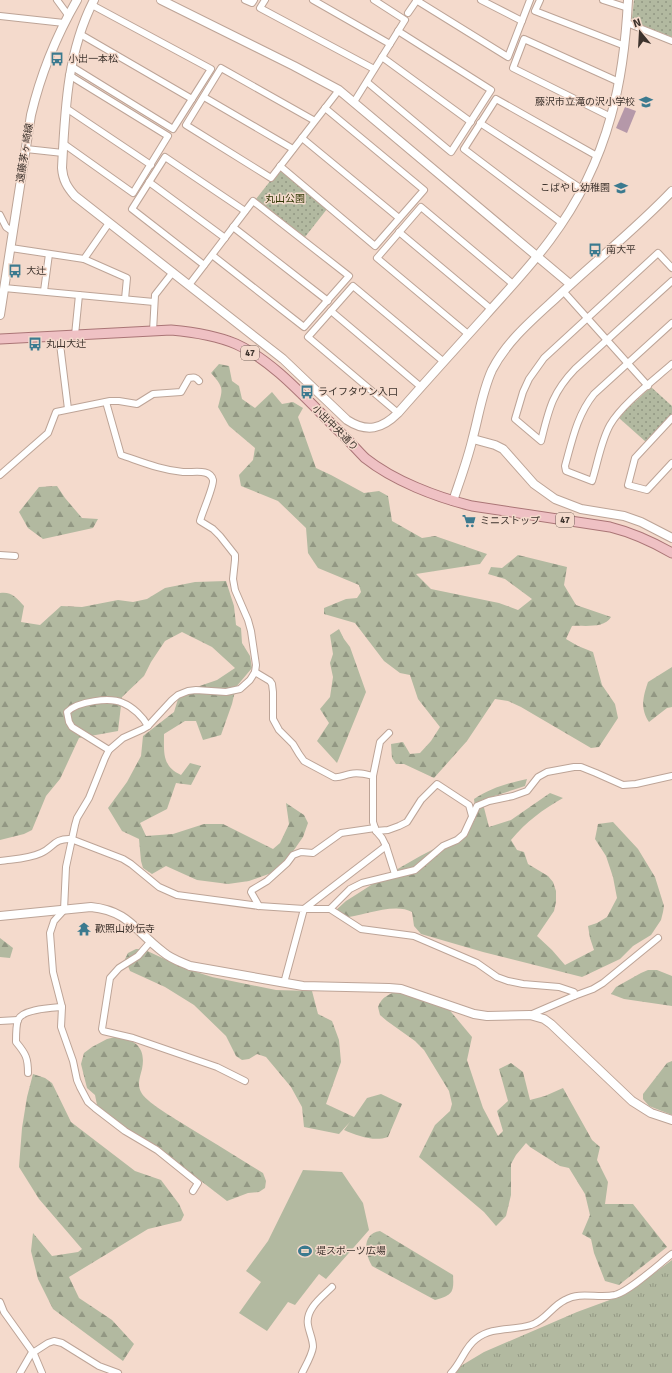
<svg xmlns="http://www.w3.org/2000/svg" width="672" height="1373" font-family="Signika,'Noto Sans JP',sans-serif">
	<defs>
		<pattern id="grass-tufts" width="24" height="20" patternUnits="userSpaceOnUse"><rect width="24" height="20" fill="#b2b9a0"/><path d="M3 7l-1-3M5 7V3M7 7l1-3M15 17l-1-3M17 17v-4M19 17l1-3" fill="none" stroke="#929783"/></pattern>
		<pattern id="forest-firs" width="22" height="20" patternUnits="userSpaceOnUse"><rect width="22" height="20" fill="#b2b9a0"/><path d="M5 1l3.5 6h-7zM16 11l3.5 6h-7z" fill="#929783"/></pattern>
		<pattern id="park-dots" width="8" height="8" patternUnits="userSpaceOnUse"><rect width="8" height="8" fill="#b2b9a0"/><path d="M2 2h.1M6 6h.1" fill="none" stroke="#929783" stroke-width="1.8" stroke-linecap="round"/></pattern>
	</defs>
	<rect width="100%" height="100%" fill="#f4dacc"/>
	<polygon fill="url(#grass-tufts)" points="672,1260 672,1373 449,1373 484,1352 577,1312 626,1294"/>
	<g fill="url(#forest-firs)">
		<path d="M219 364 229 366 232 381 239 386 242 399 255 408 272 392 282 404 293 402 303 408 298 417 316 468 331 475 364 493 379 491 388 496 392 521 422 538 435 536 487 554 480 564 416 574 431 589 499 603 518 610 532 599 505 579 488 574 491 567 502 568 518 555 567 567 564 585 576 605 611 617C604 629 584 625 572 626L566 639 578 646 593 652 602 685 615 704 618 718 599 747 591 748 521 707 508 701 495 699 467 741 434 778 404 764H396L392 758 391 744 403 742 410 754 420 753 431 741 440 727 418 699 410 675 400 673 384 661 355 623 324 614V608L346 599 357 598 361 592 359 585 318 568 308 553 306 528 278 501 241 486 239 475 253 460 255 448 229 426 218 407C223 388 224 388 211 373Z"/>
		<polygon points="57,486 65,498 82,518 98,519 93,528 43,539 28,528 19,512 39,487"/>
		<path d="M226 581 234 606 236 625 241 628 242 643 250 656 252 668 236 687 232 704 221 735 203 740 196 721H185L164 734C164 753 162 766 181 775L190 763 201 766 191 785 176 783 167 809 140 823 146 836 173 834 204 824H223L273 849 280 843 289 824 286 803 304 815 308 823 303 837 280 870 249 881 228 884 197 880 166 866 152 874 143 868 141 861 139 839 122 831 108 808 127 782 141 756 143 736 174 712 178 699 191 689 217 680 235 668 212 647 182 632 165 641 151 662 144 676 122 697 118 731 79 738 60 779 46 796 32 830 24 834 0 840V593C11 591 17 598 24 606L21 622 40 625 61 606 82 607 118 600 133 602 147 599 165 588 195 582Z"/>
		<polygon points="339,629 344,639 350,647 366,692 337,763 317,741 329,723 320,709 330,697 333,677 330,663 333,654 330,635"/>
		<path d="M672 667V707L667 708 649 722C640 708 643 697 648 682Z"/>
		<path d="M527 779 525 786 482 800 489 827 511 820 550 793 563 798C542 810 527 821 511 840L517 850 524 852 528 864 548 876 553 882 556 891V902L554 911 537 936 552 950 565 965 594 950 590 938 588 926 597 923 607 917 617 898 613 877 606 856 595 839 598 824 613 822 638 849 655 877 664 906 663 912 661 920 651 935 633 946 620 959 582 977 483 952 421 934 414 926 412 912C395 902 362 916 342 918L336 910 346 901C385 876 425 851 468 833L476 817 474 799C491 788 508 783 527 779Z"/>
		<polygon points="0,938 13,948 10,958 0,957"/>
		<path d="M136 949H143L184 968 212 977 276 990 312 991 318 1014 332 1021 339 1040 341 1062 326 1104 354 1117 367 1098 381 1094 402 1104 388 1137C374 1142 358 1136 344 1130L350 1122 339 1134 304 1127 302 1107 291 1087 266 1057 257 1054 249 1059 242 1060 236 1056 226 1036 194 1005 165 987 130 971 125 959 128 953Z"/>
		<polygon points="648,970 657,970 672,976 672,1006 624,999 611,994 616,987 641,973"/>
		<path d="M400 990 434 996 447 1007 472 1037 467 1060 483 1108 498 1136 503 1131 497 1111 508 1101 499 1069 511 1063 523 1072 530 1100 545 1096 563 1088 592 1140 600 1147 597 1160 608 1182 605 1204H633L667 1247 619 1285 605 1281 594 1253 591 1239 582 1234 590 1215 585 1194 569 1168 560 1166 530 1147 526 1143 516 1155 511 1164V1195L506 1216 496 1226 484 1212 419 1157 435 1125 450 1111 452 1104 449 1091 424 1050 415 1041 387 1021 380 1015 378 1007C382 996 390 994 400 990Z"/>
		<path d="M119 1036C137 1041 146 1049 142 1069 140 1077 137 1084 141 1092 146 1102 171 1116 180 1122 208 1139 235 1156 263 1173L266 1181 265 1188 259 1192 248 1193 227 1201 188 1171 109 1118 97 1105 95 1095 87 1088 81 1064 84 1053 92 1047 107 1039Z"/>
		<polygon points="672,1061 672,1115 649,1106 643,1099 643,1094 667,1063"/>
		<polygon points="33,1074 45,1078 52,1083 71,1122 135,1171 161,1180 179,1204 184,1215 181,1221 148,1229 69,1277 79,1298 112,1320 134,1344 123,1361 53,1309 38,1279 31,1251 33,1233 52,1256 78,1252 82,1249 39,1199 19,1167 22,1128 27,1097"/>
		<path d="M380 1231 453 1275C454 1292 453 1295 435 1300L372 1266C365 1254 361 1234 380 1231Z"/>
	</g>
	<g fill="url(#park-dots)">
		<polygon points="634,0 672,0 672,37 634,22 632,18"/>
		<polygon points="280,172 283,172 327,209 305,237 256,199 271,180 273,181"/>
		<polygon points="651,387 672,406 672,414 646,442 619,418 627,409"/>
	</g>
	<polygon fill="#b2b9a0" points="303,1170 342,1172 363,1203 369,1230 326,1279 319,1274 295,1305 288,1302 267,1331 239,1313 261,1282 246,1271 268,1241"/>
	<polygon fill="#b598a9" points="625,107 636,111 627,133 616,128"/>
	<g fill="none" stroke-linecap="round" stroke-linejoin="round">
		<g stroke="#bda497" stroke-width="8">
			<g id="street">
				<polyline points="57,0 68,15"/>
				<polyline points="245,0 252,3 254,0"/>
				<polyline points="265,0 260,8 374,69"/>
				<polyline points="313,0 390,44"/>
				<polyline points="416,0 508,57 530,0"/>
				<polyline points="481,0 522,21"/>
				<polyline points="540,0 535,11 625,46"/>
				<polyline points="603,0 628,8"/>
				<polyline points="408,13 417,0"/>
				<polyline points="0,16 64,23"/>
				<polyline points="627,23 672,41"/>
				<polyline points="80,34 192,99"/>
				<polyline points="382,57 471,122"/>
				<polyline points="71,66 173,129 211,69 92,5"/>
				<polyline points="367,82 451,152 491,90 398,31"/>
				<polyline points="204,97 293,149"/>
				<polyline points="354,102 405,20 374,0"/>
				<polyline points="66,108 151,165"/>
				<polyline points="611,117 513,68 524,39 619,82"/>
				<polyline points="315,121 221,68 186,125 271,178 339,90"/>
				<polyline points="480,123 582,189"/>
				<polyline points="302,138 399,218"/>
				<polyline points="64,144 133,193 168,136 69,75"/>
				<polyline points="26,149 63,153"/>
				<polyline points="280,166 375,246 424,190 325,108"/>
				<polyline points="149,182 225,238"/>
				<polyline points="0,215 6,227 13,232"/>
				<polyline points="562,223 464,149 496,99 597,156"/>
				<polyline points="233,227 328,301"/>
				<polyline points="399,232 491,309"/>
				<polyline points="11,248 84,259 109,223"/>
				<polyline points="84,259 127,278 125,299"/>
				<polyline points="204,265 132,209 165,157 245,211"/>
				<path d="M672 268 658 253 544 358 529 379 523 392 515 419 541 441C549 409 552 393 575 369L672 281"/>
				<polyline points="189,285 253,201 349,276 304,327 212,255"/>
				<polyline points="4,288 154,302"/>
				<polyline points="44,291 49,254"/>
				<polyline points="563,291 648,386"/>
				<polyline points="331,311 421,387"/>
				<path d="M672 323 594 394C577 415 572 441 565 466L566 471 592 481C598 462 601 441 610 425 622 404 654 380 672 364"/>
				<polyline points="153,331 155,295 173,272"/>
				<polyline points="468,334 377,258 421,207 513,284"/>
				<polyline points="75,335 79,295"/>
				<polyline points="59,336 68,409"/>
				<path d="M106 402 121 455C142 462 161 470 183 472 193 473 210 468 213 480 214 486 202 513 200 521L213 529 220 536 235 555V560L233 579 235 590 248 620 251 631 256 665 255 672 250 680 240 689 226 692 196 690 188 691 178 695 172 700 148 726 143 729 123 738 109 750 105 758 89 798 77 818 75 825 66 867 64 910 54 921 50 933 53 972 62 1007 61 1027 73 1061 77 1080 80 1087 88 1102 95 1108 125 1131 157 1150 198 1183 193 1191"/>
				<polyline points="398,413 308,337 353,286 444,362"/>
				<polyline points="672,418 635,458 628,485 647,490 672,463"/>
				<path d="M0 475 48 433 56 412 110 401H119L137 404 153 394 181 392 189 378C194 377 196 377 199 381"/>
				<polyline points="0,555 15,556"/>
				<path d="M255 672 270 681 272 684 273 692V719L279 730 293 744 299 754 304 761 334 777C340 778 344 775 350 774 358 772 365 774 373 776V822L376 831 382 838 386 846 395 874"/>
				<path d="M109 750 72 727 69 722 67 712C78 701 110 697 123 703 133 707 143 717 148 726"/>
				<polyline points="373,776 380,742 389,733"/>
				<polyline points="376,831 388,830 399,826 407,822 421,800 437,784 469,805 472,816"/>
				<path d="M0 861C13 859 28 859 41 853 53 848 54 838 71 839L123 859 131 864 159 887 177 895 259 906 304 909 284 983"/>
				<polyline points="259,906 251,892 252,890 267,881 287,863 293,855 301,852 313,853 341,833 375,828"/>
				<polyline points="304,909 330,909 350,889 362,883 415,870 443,846 457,840 464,834 477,806 489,801 513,796 527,791 538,777 547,772 574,767 581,767 596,773 623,785 636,784 672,776"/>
				<polyline points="304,909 386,846"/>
				<polyline points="330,909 361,929 414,936 477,963 497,977 508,981 523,984 559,987 574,992 574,996"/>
				<polyline points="151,941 138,956 119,968 110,978 102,1029 103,1031 133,1038 217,1067 245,1081"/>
				<polyline points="530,1015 574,996 593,989 603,983 658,938"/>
				<polyline points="0,1021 18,1020"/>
				<path d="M28 1073C28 1058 26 1054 16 1042 16 1037 16 1025 18 1020 22 1009 51 1008 62 1007"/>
				<polyline points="0,1302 4,1312 34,1354 42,1373"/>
				<polyline points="20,1373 31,1354 48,1343 54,1341 62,1343 99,1366 118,1373"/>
				<path d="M302 1373C306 1365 312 1355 313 1347 313 1339 309 1332 308 1325 305 1309 322 1297 332 1287"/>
				<path d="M451 1373C461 1363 465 1347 476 1339 493 1326 512 1331 531 1325 545 1321 552 1306 565 1300 581 1291 598 1299 615 1295 630 1291 659 1264 672 1254"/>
			</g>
		</g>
		<g stroke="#bda497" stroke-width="10">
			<g id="secondary">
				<path d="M94 0C67 52 65 110 62 168 63 180 67 187 75 196L283 359 347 420C367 433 382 429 398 413 427 380 456 348 485 316 507 291 530 267 550 240 577 204 599 160 611 116 622 77 626 40 628 0"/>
				<polyline points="161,0 294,66 339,90 570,284"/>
				<path d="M0 315 31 115C41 73 55 38 77 0"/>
				<polyline points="473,439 495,445 503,449 534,484 555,499 581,509 624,516 641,522 672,538"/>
				<path d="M453 501C460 480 468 459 473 437 479 415 482 392 492 370 507 341 532 320 556 298 594 262 636 229 672 191"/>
				<path d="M0 916 91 907C129 911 135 931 163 952 171 959 181 962 190 966L303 986 389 988 401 989 474 1014 487 1016 530 1015 544 1019 551 1024 632 1101 651 1113 672 1120"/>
			</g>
		</g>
		<g stroke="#aa7576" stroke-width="11">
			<path id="primary" d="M0 339 171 330C193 332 215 335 236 344 276 362 312 406 344 436 351 443 358 451 365 458 394 481 436 497 472 506L610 527C634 533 651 541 672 553"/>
		</g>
		<use href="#street" stroke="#fff" stroke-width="6"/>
		<use href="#secondary" stroke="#fff" stroke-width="8"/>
		<use href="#primary" stroke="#efc1c4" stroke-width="9"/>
	</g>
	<defs>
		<g id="bus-bare" transform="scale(1.08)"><path d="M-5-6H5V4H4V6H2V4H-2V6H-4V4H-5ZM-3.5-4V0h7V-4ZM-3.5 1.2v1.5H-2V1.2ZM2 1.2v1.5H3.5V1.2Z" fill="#3b7a8f" stroke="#f4dacc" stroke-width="2.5" paint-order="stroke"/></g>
		<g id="school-bare" transform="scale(1.08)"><path d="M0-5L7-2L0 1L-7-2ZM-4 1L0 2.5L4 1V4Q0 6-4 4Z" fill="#3b7a8f" stroke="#f4dacc" stroke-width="2.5" paint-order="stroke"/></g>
		<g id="supermarket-bare" transform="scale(1.08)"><path d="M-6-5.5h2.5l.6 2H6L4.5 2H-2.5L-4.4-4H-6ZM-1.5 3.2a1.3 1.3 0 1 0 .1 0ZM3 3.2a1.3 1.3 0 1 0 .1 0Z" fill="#3b7a8f" stroke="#f4dacc" stroke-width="2.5" paint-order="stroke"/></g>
		<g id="temple-bare" transform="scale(1.08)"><path d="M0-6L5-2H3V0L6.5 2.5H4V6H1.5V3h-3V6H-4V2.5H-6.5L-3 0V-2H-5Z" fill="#3b7a8f" stroke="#f4dacc" stroke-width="2.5" paint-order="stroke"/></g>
		<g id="stadium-bare" transform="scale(1.08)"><path d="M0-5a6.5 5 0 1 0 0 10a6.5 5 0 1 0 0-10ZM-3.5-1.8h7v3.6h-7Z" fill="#3b7a8f" stroke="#f4dacc" stroke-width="2.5" paint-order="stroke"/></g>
	</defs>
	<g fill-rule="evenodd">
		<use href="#bus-bare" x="57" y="59"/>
		<use href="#school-bare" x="646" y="102"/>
		<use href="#school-bare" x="621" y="188"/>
		<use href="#bus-bare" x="595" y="250"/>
		<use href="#bus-bare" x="15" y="271"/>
		<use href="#bus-bare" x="35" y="344"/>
		<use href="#bus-bare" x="307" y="392"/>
		<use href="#supermarket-bare" x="469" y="521"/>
		<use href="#temple-bare" x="84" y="929"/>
		<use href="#stadium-bare" x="305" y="1251"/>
	</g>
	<g text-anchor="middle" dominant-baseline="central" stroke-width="3" stroke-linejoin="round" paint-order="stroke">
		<g fill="#f4dacc" stroke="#74655d" stroke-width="1">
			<rect x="241" y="346" width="18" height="14" rx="3"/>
			<rect x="556" y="513" width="18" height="14" rx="3"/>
		</g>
		<g font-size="9" font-weight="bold" fill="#3d332d">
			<text x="250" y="353">47</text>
			<text x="565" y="520">47</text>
		</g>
		<g font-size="10" fill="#3d332d" stroke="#f4dacc" text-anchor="start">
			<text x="68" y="59">小出一本松</text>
			<text x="635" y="102" text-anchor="end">藤沢市立滝の沢小学校</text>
			<text x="610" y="188" text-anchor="end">こばやし幼稚園</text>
			<text x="606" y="250">南大平</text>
			<text x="26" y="271">大辻</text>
			<text x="46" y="344">丸山大辻</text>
			<text x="318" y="392">ライフタウン入口</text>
			<text x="480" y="521">ミニストップ</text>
			<text x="95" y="929">歡照山妙伝寺</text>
			<text x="316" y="1251">堤スポーツ広場</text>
		</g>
		<g font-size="10" fill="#3d332d" stroke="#f4dacc">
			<text transform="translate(25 153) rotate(-81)">遠藤茅ヶ崎線</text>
			<text transform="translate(335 428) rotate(45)">小出中央通り</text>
		</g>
		<g font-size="10" fill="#2e3602" stroke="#f4dacc">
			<text x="285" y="199">丸山公園</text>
		</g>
	</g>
	<g transform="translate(640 32) rotate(342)" stroke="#f4dacc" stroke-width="3" paint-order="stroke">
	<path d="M0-3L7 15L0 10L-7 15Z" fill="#3d332d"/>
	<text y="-6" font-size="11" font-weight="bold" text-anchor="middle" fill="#3d332d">N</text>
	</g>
</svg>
